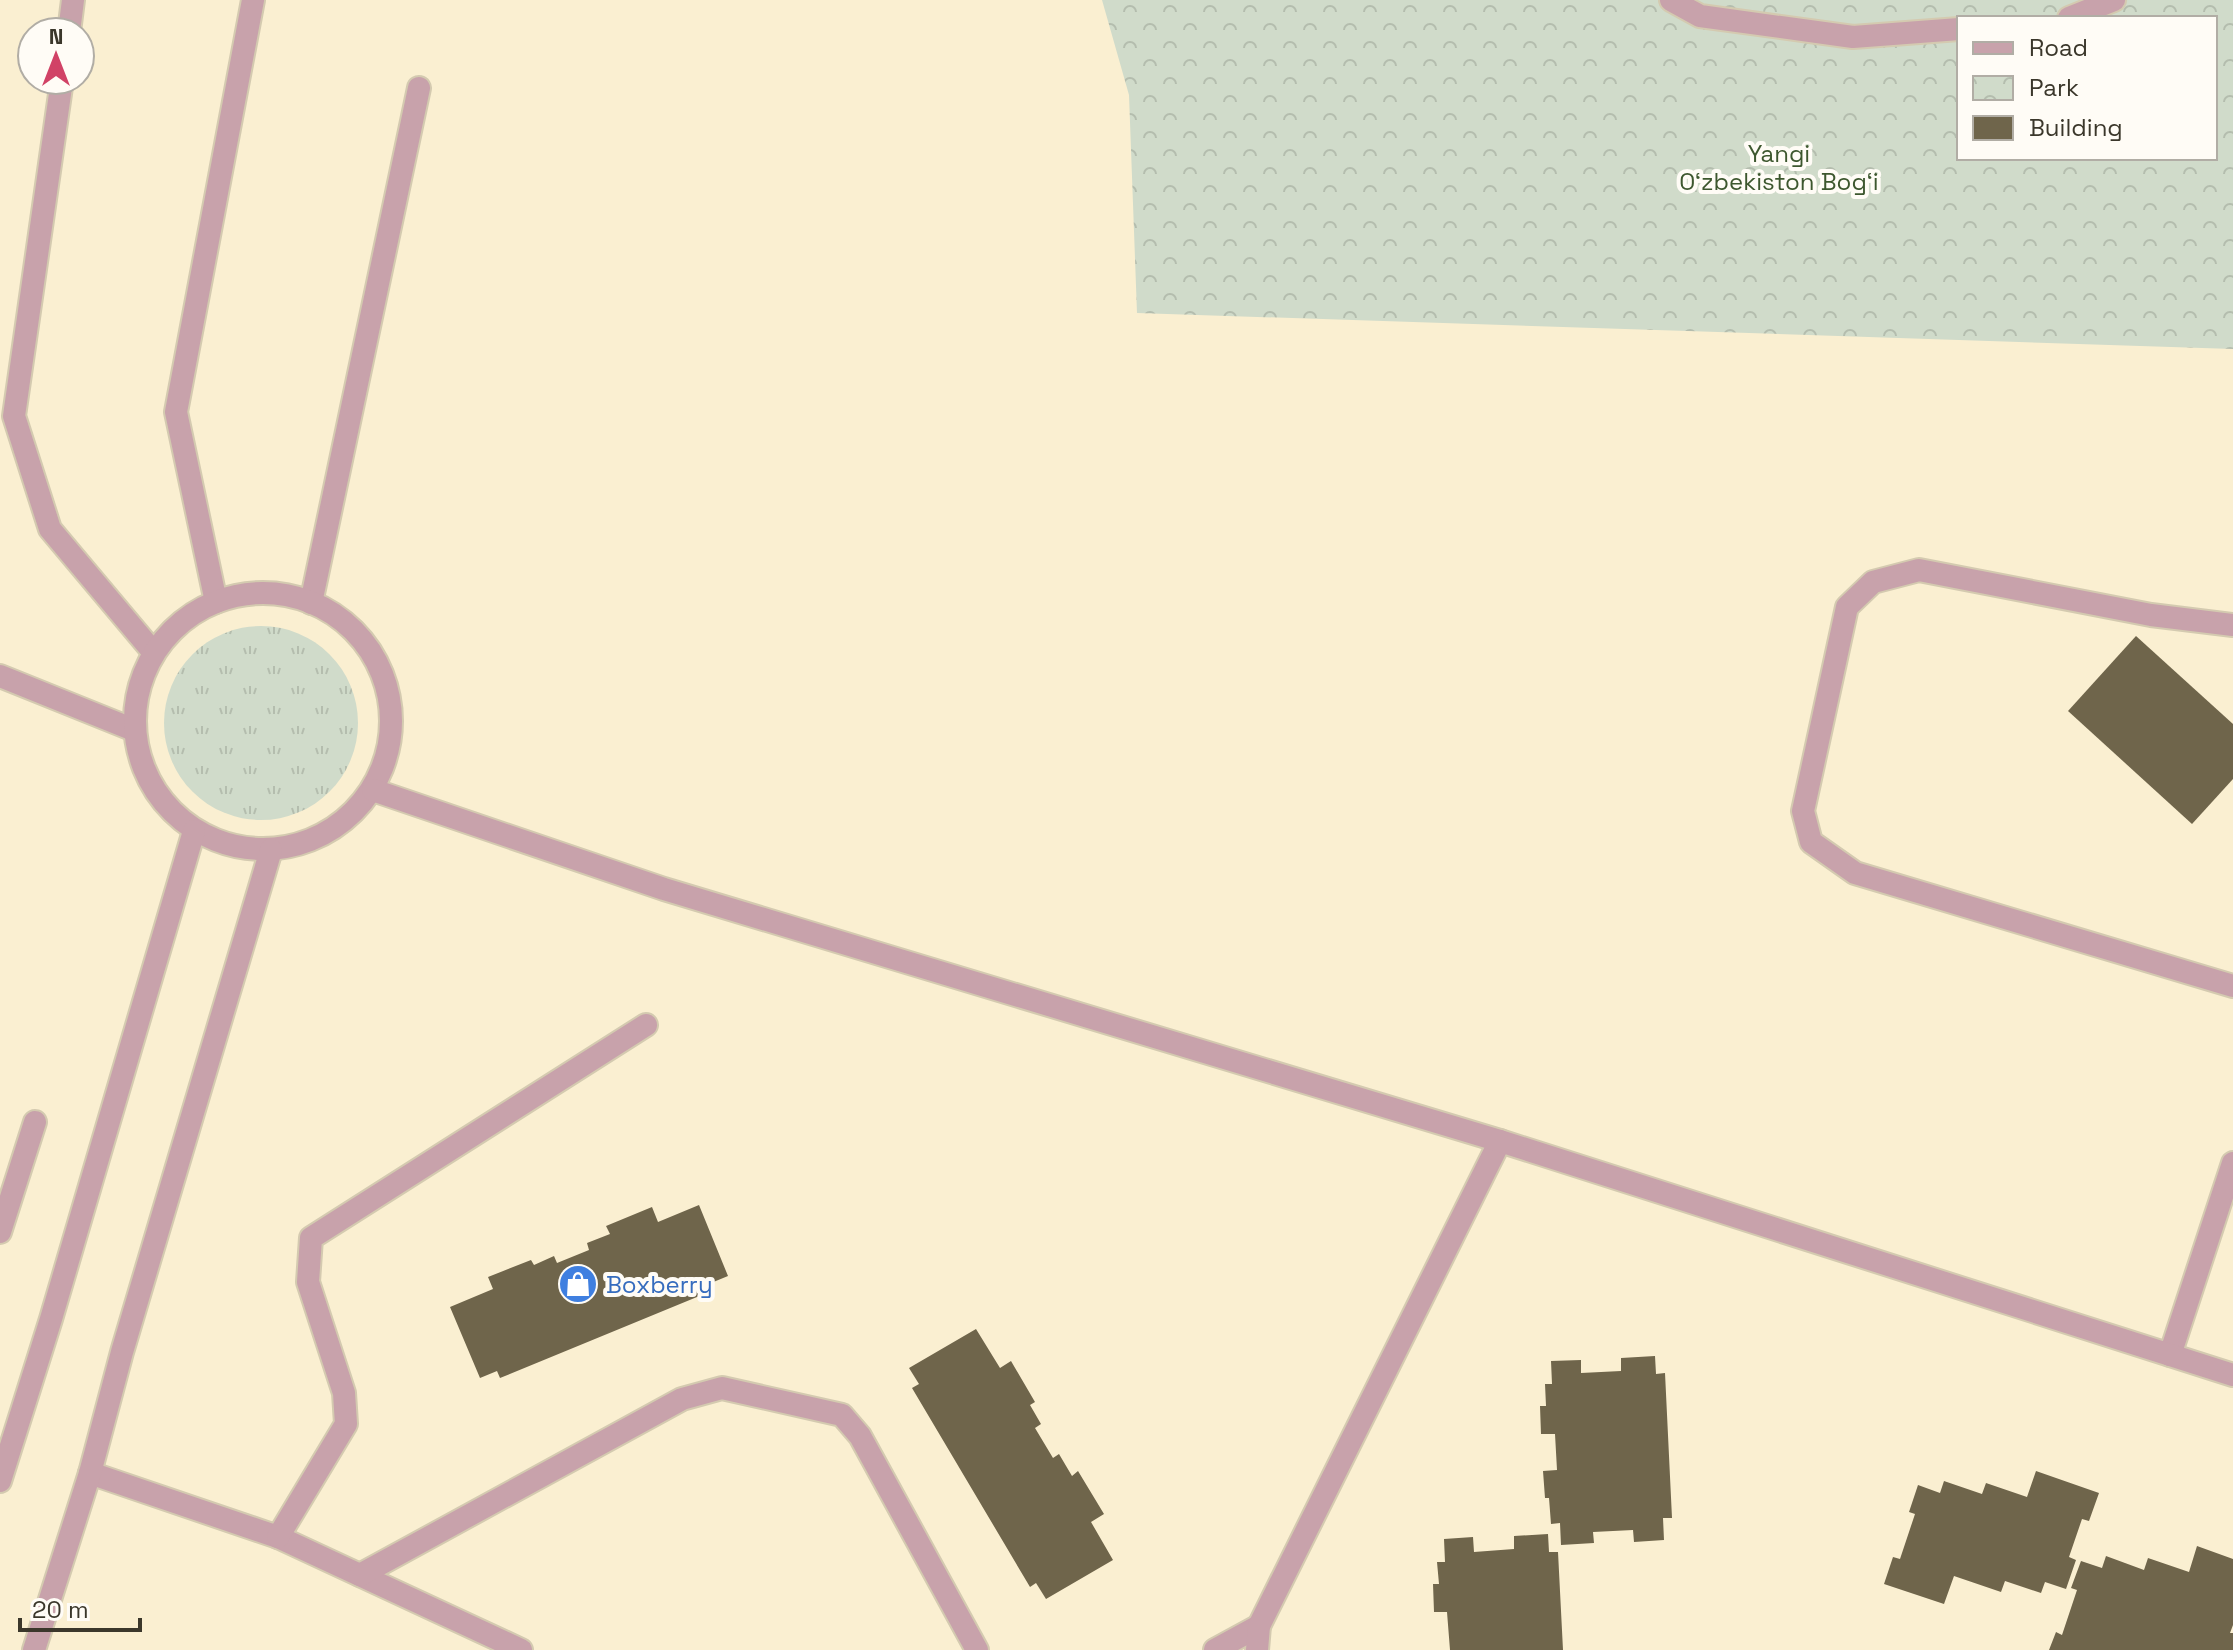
<svg xmlns="http://www.w3.org/2000/svg" width="2233" height="1650" font-family="'Space Grotesk',sans-serif">
	<defs>
		<pattern id="grass-tufts" width="24" height="20" patternUnits="userSpaceOnUse" patternTransform="scale(2)"><rect width="24" height="20" fill="#d0dbca"/><path d="M3 7l-1-3M5 7V3M7 7l1-3M15 17l-1-3M17 17v-4M19 17l1-3" fill="none" stroke="#b4bdae"/></pattern>
		<pattern id="park-crowns" width="20" height="18" patternUnits="userSpaceOnUse" patternTransform="scale(2)"><rect width="20" height="18" fill="#d0dbca"/><path d="M2 6a3 3 0 1 1 6 0M12 15a3 3 0 1 1 6 0" fill="none" stroke="#b4bdae"/></pattern>
	</defs>
	<rect width="100%" height="100%" fill="#faefd1"/>
	<circle fill="url(#grass-tufts)" cx="261" cy="723" r="97"/>
	<path fill="url(#park-crowns)" fill-rule="evenodd" d="M1102 0H2233V349L1137 313 1129 95ZM1959 18H2215V158H1959Z"/>
	<g fill="#6f654b">
		<polygon points="2136,636 2233,724 2233,779 2192,824 2068,711"/>
		<polygon points="699,1205 728,1276 711,1283 714,1290 500,1378 497,1371 480,1378 450,1307 493,1289 488,1277 531,1260 534,1265 554,1256 557,1263 589,1250 587,1243 610,1234 606,1226 652,1207 658,1222"/>
		<polygon points="976,1329 1000,1368 1011,1361 1035,1402 1030,1405 1041,1424 1035,1428 1053,1458 1059,1454 1072,1476 1078,1471 1104,1514 1091,1522 1113,1560 1046,1599 1036,1583 1030,1587 912,1388 919,1384 909,1368"/>
		<polygon points="1655,1356 1656,1374 1665,1373 1672,1518 1663,1518 1664,1540 1634,1542 1633,1530 1593,1532 1594,1543 1561,1545 1560,1523 1551,1524 1549,1498 1545,1498 1543,1471 1557,1470 1555,1434 1541,1434 1540,1406 1546,1406 1545,1384 1552,1384 1551,1361 1581,1360 1581,1373 1621,1371 1621,1358"/>
		<polygon points="2036,1471 2099,1493 2089,1521 2082,1519 2069,1557 2076,1560 2066,1589 2045,1582 2041,1593 2005,1581 2001,1592 1954,1576 1944,1604 1884,1584 1893,1557 1900,1559 1915,1514 1909,1512 1918,1485 1940,1493 1944,1481 1982,1494 1986,1483 2027,1497"/>
		<polygon points="1548,1534 1549,1552 1558,1552 1563,1650 1450,1650 1447,1612 1434,1612 1433,1584 1439,1584 1437,1562 1445,1562 1444,1539 1473,1537 1474,1552 1514,1549 1514,1536"/>
		<polygon points="2197,1546 2233,1559 2233,1625 2230,1633 2233,1633 2233,1650 2049,1650 2056,1632 2062,1635 2077,1590 2071,1588 2081,1561 2102,1568 2106,1556 2144,1570 2148,1558 2189,1572"/>
	</g>
	<g fill="none" stroke-linecap="round" stroke-linejoin="round">
		<g stroke="#d4cab0" stroke-width="26">
			<g id="service">
				<polyline points="69,32 73,0"/>
				<polyline points="62,80 14,416 50,529 154,653"/>
				<polyline points="2233,625 2151,615 1919,570 1873,582 1847,607 1803,811 1811,842 1855,873 2233,986"/>
				<polyline points="0,1232 35,1122"/>
				<polyline points="2170,1355 2233,1163"/>
				<polyline points="90,1473 278,1537 521,1650"/>
				<polyline points="278,1537 346,1424 344,1393 308,1282 311,1238 646,1025"/>
				<polyline points="360,1575 682,1399 722,1388 842,1415 860,1436 977,1650"/>
				<polyline points="1215,1650 1259,1626"/>
				<polyline points="1257,1650 1259,1626 1500,1141"/>
			</g>
		</g>
		<g stroke="#d4cab0" stroke-width="26">
			<g id="pedestrian">
				<polyline points="1671,0 1700,16 1853,37 1959,29"/>
				<polyline points="2069,18 2114,0"/>
				<polyline points="216,602 176,412 253,0"/>
				<polyline points="311,603 419,88"/>
			</g>
		</g>
		<g stroke="#d4cab0" stroke-width="26">
			<polyline id="minor" points="0,676 134,730"/>
		</g>
		<g stroke="#d4cab0" stroke-width="26">
			<g id="tertiary">
				<circle cx="263" cy="721" r="128"/>
				<polyline points="373,790 664,889 1500,1141 2233,1375"/>
				<polyline points="0,1481 51,1319 194,831"/>
				<polyline points="34,1650 90,1473 122,1352 271,850"/>
			</g>
		</g>
		<use href="#service" stroke="#c8a2ab" stroke-width="22"/>
		<use href="#pedestrian" stroke="#c8a2ab" stroke-width="22"/>
		<use href="#minor" stroke="#c8a2ab" stroke-width="22"/>
		<use href="#tertiary" stroke="#c8a2ab" stroke-width="22"/>
	</g>
	<defs>
		<g id="shop-disc" transform="scale(2)"><circle r="9.5" fill="#3f7fe0" stroke="#fffcf6"/><path d="M-5-2.5h2.3a2.7 3.5 0 0 1 5.4 0H5L5.5 6h-11ZM-1.5-2.5h3a1.5 2.3 0 0 0-3 0Z" fill="#fff"/></g>
	</defs>
	<g fill-rule="evenodd">
		<use href="#shop-disc" x="578" y="1284"/>
	</g>
	<g text-anchor="middle" dominant-baseline="central" stroke-width="8" stroke-linejoin="round" paint-order="stroke">
		<g font-size="24" fill="#3d572e" stroke="#fffcf6">
			<text x="1779" y="153">Yangi<tspan x="1779" dy="28">Oʻzbekiston Bogʻi</tspan></text>
		</g>
		<g font-size="24" fill="#366cbe" stroke="#fffcf6" text-anchor="start">
			<text x="606" y="1284">Boxberry</text>
		</g>
	</g>
	<rect x="1957" y="16" width="260" height="144" fill="#fffcf6" stroke="#b1ada5" stroke-width="2"/>
	<rect x="1973" y="42" width="40" height="12" fill="#c8a2ab" stroke="#b1ada5" stroke-width="2"/>
	<text x="2029" y="56" font-size="24" fill="#3b372b">Road</text>
	<rect x="1973" y="76" width="40" height="24" fill="url(#park-crowns)" stroke="#b1ada5" stroke-width="2"/>
	<text x="2029" y="96" font-size="24" fill="#3b372b">Park</text>
	<rect x="1973" y="116" width="40" height="24" fill="#6f654b" stroke="#b1ada5" stroke-width="2"/>
	<text x="2029" y="136" font-size="24" fill="#3b372b">Building</text>
	<g transform="translate(56 56)"><circle r="38" fill="#fffcf6" stroke="#b1ada5" stroke-width="2"/>
	<path d="M0-6L14 30L0 20L-14 30Z" fill="#d14266"/>
	<text y="-12" font-size="22" font-weight="bold" text-anchor="middle" fill="#3b372b">N</text>
	</g>
	<path d="M20 1618v12h120v-12" fill="none" stroke="#3b372b" stroke-width="4"/>
	<text x="32" y="1618" font-size="24" fill="#3b372b" stroke="#fffcf6" stroke-width="6" paint-order="stroke">20 m</text>
</svg>
